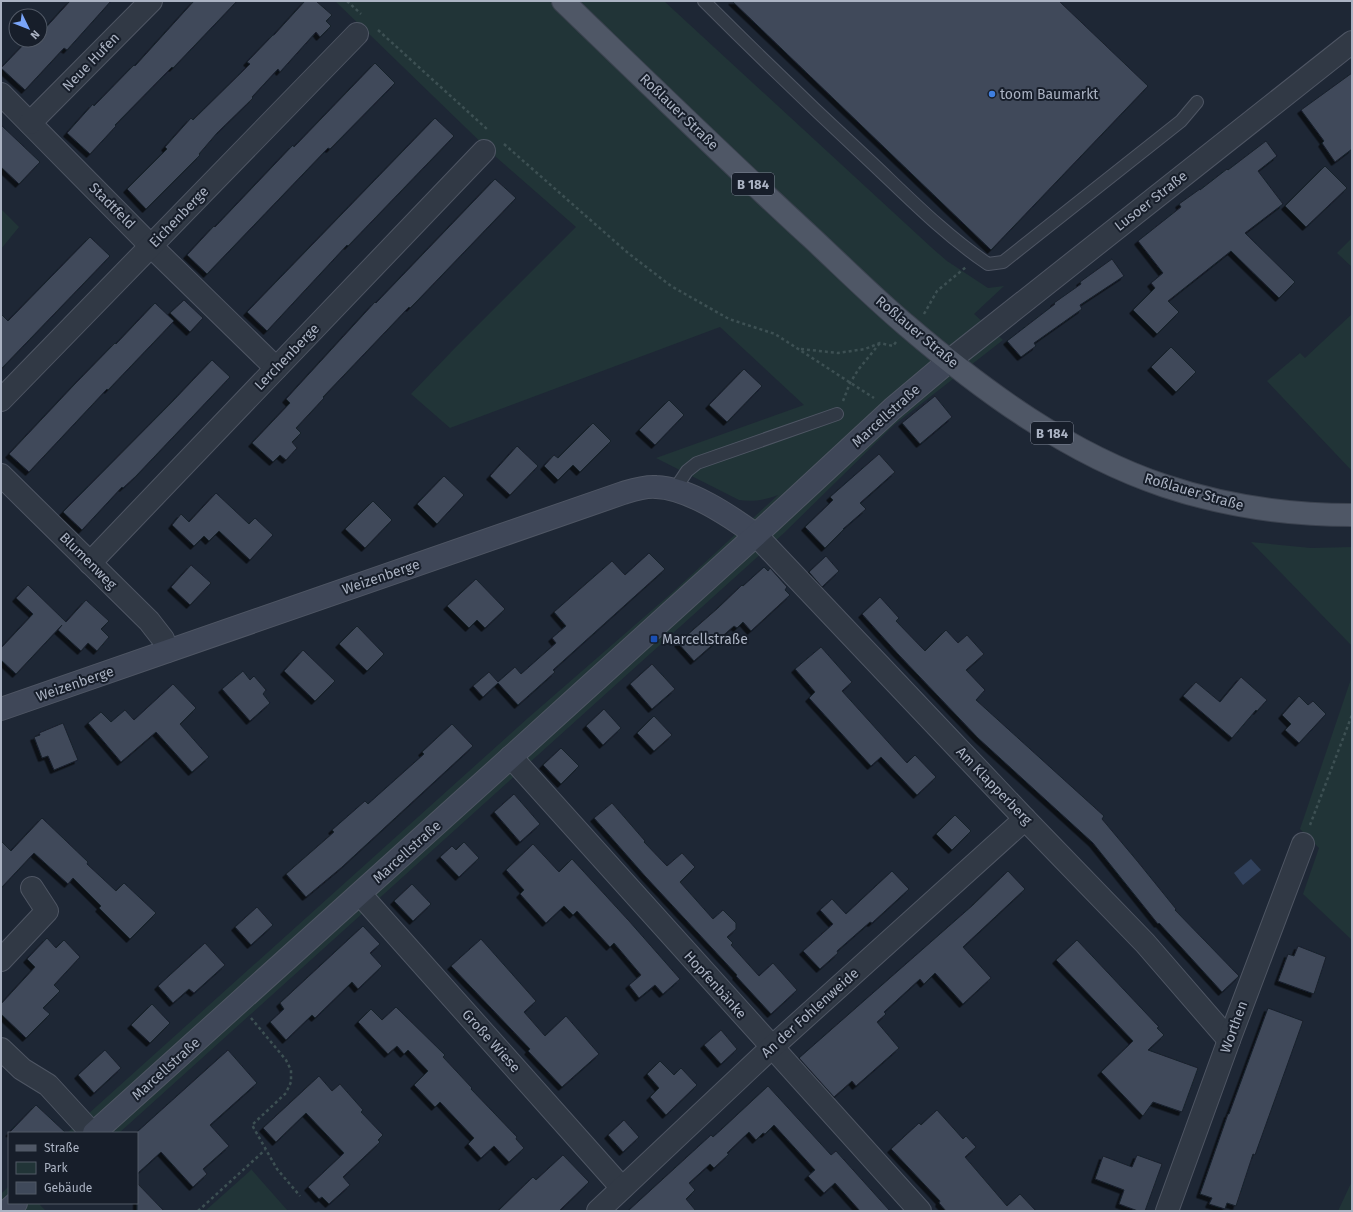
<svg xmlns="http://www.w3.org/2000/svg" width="1353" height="1212" font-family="'Fira Sans',sans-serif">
	<defs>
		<filter id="shadow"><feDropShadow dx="-3.5" dy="3.5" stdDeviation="0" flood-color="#0009"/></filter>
	</defs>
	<rect width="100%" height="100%" fill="#1e2735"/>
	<g fill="#213437">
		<path d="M335 1H664L932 248 947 261 988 288 1004 286 974 314 1003 340 894 425 784 533 119 1133H67L528 718 674 591 778 495C765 500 753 502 739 500L656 458 804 405 720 327 450 428 411 394 453 350 576 227 496 157Z"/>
		<polygon points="1,209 19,227 1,249"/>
		<polygon points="1352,238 1352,267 1337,253"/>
		<polygon points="1352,314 1352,471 1267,381 1300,353 1305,358"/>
		<polygon points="1251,542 1311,548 1352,547 1352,646"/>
		<polygon points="1352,676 1352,940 1303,894 1319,848 1300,829"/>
		<polygon points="251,1169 288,1211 205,1211 251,1170"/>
		<polygon points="1352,1181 1352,1211 1338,1211"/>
		<polygon points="9,1186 9,1203 41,1203 40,1205 46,1211 1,1211 1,1194"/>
	</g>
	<polygon fill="#31415c" points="1251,859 1261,870 1243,885 1234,873"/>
	<g fill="#3f495a" stroke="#19202c" filter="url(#shadow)">
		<polygon points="70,1 111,1 67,50 64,48 25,90 1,68 28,40 40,40 40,34"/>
		<polygon points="194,1 237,1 173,68 172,67 115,125 116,126 90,154 67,133 93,104 94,106 134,65 135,66"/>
		<polygon points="305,1 316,1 332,15 326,21 331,26 320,37 316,32 280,72 278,69 252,97 253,98 217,133 199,154 200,155 146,209 127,189 167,149 165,147 191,118 193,120 250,64 247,62 273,35 274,35"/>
		<polygon points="732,1 1059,1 1148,86 991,250"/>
		<polygon points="375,63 395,83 330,149 328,148 207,274 187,255 214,226 215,227 293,145 294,147"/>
		<polygon points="1352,73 1352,149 1335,162 1322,143 1324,141 1301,110"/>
		<polygon points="435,118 454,136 348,246 347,245 267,331 247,312"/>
		<polygon points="1,125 40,162 19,184 1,167"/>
		<polygon points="1266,141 1277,156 1258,171 1283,204 1245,233 1295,282 1279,298 1231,251 1168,301 1179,312 1157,334 1133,310 1155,288 1151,283 1163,273 1138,241 1181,207 1179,204 1200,189 1200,190 1227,169 1228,170"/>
		<polygon points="1325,166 1347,188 1306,227 1285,206"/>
		<polygon points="495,179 516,198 417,301 410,308 409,307 323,397 324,398 296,428 301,433 292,442 297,448 286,460 280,455 273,462 252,443 290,403 286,399 375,302 376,303"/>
		<polygon points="90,237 110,256 1,369 1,314 8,321"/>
		<polygon points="1112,259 1124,276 1080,305 1082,309 1034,343 1036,346 1021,357 1007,341 1055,304 1054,303 1081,284 1080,282"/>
		<polygon points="184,300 203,318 190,332 170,313"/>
		<polygon points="155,303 174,321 108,390 107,389 29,472 9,454 74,385 115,343 116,344"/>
		<polygon points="1171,347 1196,372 1176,392 1151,367"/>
		<polygon points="212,360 230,377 136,476 123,488 122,487 82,530 63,512 173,401"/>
		<polygon points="744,369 762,386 727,422 709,405"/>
		<polygon points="935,396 952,417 920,444 902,423"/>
		<polygon points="669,400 684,415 655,445 639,430"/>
		<polygon points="593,423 611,441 580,472 573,465 558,480 544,466 554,455 558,458"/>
		<polygon points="517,446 538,466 510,495 490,476"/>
		<polygon points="879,454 895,472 860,503 866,509 843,529 844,529 825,548 805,527 833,500 830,497"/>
		<polygon points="444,476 464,495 437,524 417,504"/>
		<polygon points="216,493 249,524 255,518 273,535 250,560 219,531 209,541 204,536 194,546 172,525 181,514 189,522"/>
		<polygon points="373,501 392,520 365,548 345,529"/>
		<polygon points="649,553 665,569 553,670 555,672 518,705 498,683 483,697 473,686 489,672 498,682 515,667 521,674 556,643 552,638 566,626 554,612 612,561 625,575"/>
		<polygon points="826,556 839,571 822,587 809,572"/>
		<polygon points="191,565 211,583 190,605 171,587"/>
		<polygon points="764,567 768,571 770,568 787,587 785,590 790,595 751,631 743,622 737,628 734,626 694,661 678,643 718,608 742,585 743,586"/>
		<polygon points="476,579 505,609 485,628 477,620 469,628 447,606"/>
		<polygon points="28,585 66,622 86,600 109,621 101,629 109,637 97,651 88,643 81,651 58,630 62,625 16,674 1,660 1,648 33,614 16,598"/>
		<polygon points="880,597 899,618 896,621 925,651 946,630 958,643 967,635 984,654 966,670 985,690 976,700 1104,816 1102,819 1138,862 1176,909 1175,910 1239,976 1222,992 1159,923 1158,924 1093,843 978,738 898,654 862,614"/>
		<polygon points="357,626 384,654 367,671 339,644"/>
		<polygon points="821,647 852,682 842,691 907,763 915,755 936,777 917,795 881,757 871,766 809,698 815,692 795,669"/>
		<polygon points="303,650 335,681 315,701 284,671"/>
		<polygon points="652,664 675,689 652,709 630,684"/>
		<polygon points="243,671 250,680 254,676 266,690 263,694 270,703 250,721 222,689"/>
		<polygon points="1241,677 1267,700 1257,711 1256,710 1232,738 1183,696 1196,682 1220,702"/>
		<polygon points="173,684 196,708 180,724 209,757 192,772 156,732 121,762 88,723 101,712 111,722 125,710 134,720"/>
		<polygon points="1299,696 1308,705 1313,701 1326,714 1299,743 1285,730 1291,724 1282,715"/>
		<polygon points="604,709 621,728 603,745 586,726"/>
		<polygon points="654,716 672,735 654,751 637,733"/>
		<polygon points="63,723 78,760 54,770 48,756 42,758 34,737 40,735 39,733"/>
		<polygon points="452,724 473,746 342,867 306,897 286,874 334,832 332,830 365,801 368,804 424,754 422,752"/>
		<polygon points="561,748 579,766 561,784 543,765"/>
		<polygon points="514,794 540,824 520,842 494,812"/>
		<polygon points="612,803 645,841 644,842 667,866 682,853 695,867 680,882 713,919 723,910 736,923 736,929 727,937 733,943 731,945 759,976 773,963 797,990 771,1014 736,976 737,975 645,876 594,818"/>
		<polygon points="955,815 971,831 952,850 936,834"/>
		<polygon points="42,818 88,862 87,864 116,891 124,883 156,913 130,939 99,908 101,906 73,878 68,884 34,853 1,888 1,841 11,851"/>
		<polygon points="464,842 479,858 459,877 440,857 452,846 456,850"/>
		<polygon points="533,844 559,872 572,859 629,921 680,979 663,994 655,985 639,998 629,985 641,975 614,943 610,947 577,911 573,915 564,906 546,923 520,894 524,890 506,870"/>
		<polygon points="892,871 909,889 872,923 870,922 837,951 838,953 820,969 803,951 833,924 820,910 832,899 846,914"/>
		<polygon points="1008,871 1025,889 963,947 991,978 963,1004 935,973 924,984 920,979 884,1012 886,1014 877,1022 899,1048 856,1086 852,1081 834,1097 799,1058 973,905"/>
		<polygon points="412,884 431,904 413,921 394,901"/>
		<polygon points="257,907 273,925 251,945 235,927"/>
		<polygon points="363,926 380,944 370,953 382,966 358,989 352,982 315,1018 312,1015 286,1040 270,1022 284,1009 280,1003"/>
		<polygon points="47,938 56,948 64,940 80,957 54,985 60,991 43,1008 50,1014 26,1038 1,1014 1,1004 35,967 27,959"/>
		<polygon points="481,939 536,1001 524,1012 545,1036 566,1016 599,1054 562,1087 528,1051 530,1049 451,966"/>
		<polygon points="1077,940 1159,1027 1157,1028 1164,1035 1148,1050 1198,1068 1182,1112 1153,1102 1143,1116 1101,1072 1133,1041 1056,960"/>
		<polygon points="205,943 225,965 194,993 189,989 173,1003 158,986"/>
		<polygon points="1298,946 1326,957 1314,994 1278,981 1288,954 1294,956"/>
		<polygon points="152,1004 170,1023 150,1043 131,1025"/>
		<polygon points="396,1007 445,1055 443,1057 472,1088 471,1089 517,1137 516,1139 524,1148 509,1162 494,1146 481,1158 468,1144 474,1138 440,1102 435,1107 414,1085 428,1071 408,1050 404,1054 397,1046 388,1054 358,1022 371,1009 382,1020"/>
		<polygon points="1268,1008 1303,1021 1255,1155 1253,1154 1236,1206 1227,1203 1225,1209 1209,1204 1212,1198 1200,1194 1228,1114 1229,1114"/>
		<polygon points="721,1030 737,1049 721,1064 704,1045"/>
		<polygon points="105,1050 121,1068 94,1093 78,1075"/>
		<polygon points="228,1050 257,1083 210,1125 229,1146 203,1169 207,1174 193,1187 161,1152 137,1174 137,1132"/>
		<polygon points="660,1061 674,1075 681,1068 697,1085 666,1115 650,1097 659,1088 647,1074"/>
		<polygon points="319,1076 332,1091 340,1084 363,1110 361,1112 383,1135 378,1140 380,1142 343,1177 350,1185 329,1204 322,1197 319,1199 308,1187 344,1153 306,1113 276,1142 263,1128"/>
		<polygon points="768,1086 831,1155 836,1151 890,1211 860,1211 835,1183 824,1193 808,1176 815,1170 774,1125 765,1134 763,1133 756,1140 749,1132 727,1153 729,1154 714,1168 710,1164 689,1183 695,1190 686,1199 696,1211 628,1211 711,1135 713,1137 723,1128"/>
		<polygon points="36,1105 66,1133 9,1133"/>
		<polygon points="937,1110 963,1139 966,1136 976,1147 965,1157 1007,1206 1020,1194 1036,1211 946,1211 939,1203 940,1201 891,1149 919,1123 921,1125"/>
		<polygon points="624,1120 639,1137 623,1152 608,1135"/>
		<polygon points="563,1155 589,1182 559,1211 498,1211 533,1177 536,1180"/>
		<polygon points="1137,1155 1162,1164 1145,1211 1138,1211 1119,1204 1124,1190 1095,1179 1103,1156 1132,1167"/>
		<polygon points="137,1183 164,1211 137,1211"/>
	</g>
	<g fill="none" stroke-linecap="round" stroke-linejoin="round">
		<g stroke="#4f5664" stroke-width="14">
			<g id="lane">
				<path d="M704 1C759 56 815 110 872 163 909 198 945 235 988 264L1003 262 1181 121 1197 102"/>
				<polyline points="675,489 687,471 697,463 837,414"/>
			</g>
		</g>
		<g stroke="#4f5664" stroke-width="24">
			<g id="street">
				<polyline points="1,94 151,246 276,368"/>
				<polyline points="30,123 151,1"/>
				<polyline points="949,361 1352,42"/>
				<polyline points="1,400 357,34"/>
				<polyline points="1,475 149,621 163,639 167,651"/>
				<polyline points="756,535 1025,819 1145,943 1229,1040"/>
				<polyline points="90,563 484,151"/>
				<polyline points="511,757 920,1211"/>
				<polyline points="360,894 622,1188"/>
				<polyline points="1,960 47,911 32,888"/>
				<polyline points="1,1049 22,1069 48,1085 92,1133"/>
				<polyline points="598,1211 771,1048 1025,819"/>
				<polyline points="1167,1211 1229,1040 1303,844"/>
			</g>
		</g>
		<g stroke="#4f5664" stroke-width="24">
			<g id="secondary">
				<path d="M1 709 623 493C633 490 645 486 656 487 689 488 730 516 756 535"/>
				<polyline points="94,1133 511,757 756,535 892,409 949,361"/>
				<polyline points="7,1211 16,1203"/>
			</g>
		</g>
		<g stroke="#3b424f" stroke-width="24">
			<path id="primary" d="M563 1C646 81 728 161 813 239 844 268 874 298 906 325 983 391 1069 454 1165 486 1225 506 1289 515 1352 515"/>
		</g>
		<g stroke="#3d5053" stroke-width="2.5" stroke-dasharray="3 3" stroke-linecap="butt">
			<polyline points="347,1 361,14"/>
			<polyline points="378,30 488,130"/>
			<polyline points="504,144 628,253 671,286 729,319 775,334 874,398"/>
			<polyline points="924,314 937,291 966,267"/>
			<polyline points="801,349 838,353 865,349 880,343 893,346 896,342"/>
			<polyline points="843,401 850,383 858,370 880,343"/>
			<polyline points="1310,825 1352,715"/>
			<polyline points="251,1018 286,1060 291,1070 291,1082 286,1093 252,1125 277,1169 300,1196"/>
			<polyline points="198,1211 265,1150"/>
		</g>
		<use href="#lane" stroke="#313945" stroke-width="12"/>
		<use href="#street" stroke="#313945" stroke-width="22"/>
		<use href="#secondary" stroke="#3f4758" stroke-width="22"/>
		<use href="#primary" stroke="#4f5766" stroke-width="22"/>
	</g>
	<circle fill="#3f7fe0" stroke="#171e2a" stroke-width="1.5" cx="992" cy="94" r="4"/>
	<rect fill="#1a4fb4" stroke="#171e2a" stroke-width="1.5" x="650" y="635" width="8" height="8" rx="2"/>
	<g text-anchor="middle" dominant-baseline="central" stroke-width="4" stroke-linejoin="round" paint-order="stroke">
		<g fill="#171e2a" stroke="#7f8695" stroke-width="1">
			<rect x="732" y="173" width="42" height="22" rx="3"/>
			<rect x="1031" y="422" width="42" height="22" rx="3"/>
		</g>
		<g font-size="13" font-weight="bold" fill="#abb3c3">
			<text x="753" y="184">B 184</text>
			<text x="1052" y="433">B 184</text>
		</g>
		<g font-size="14" fill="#abb3c3" stroke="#171e2a">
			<text transform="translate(91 62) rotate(-46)">Neue Hufen</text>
			<text transform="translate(679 112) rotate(44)">Roßlauer Straße</text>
			<text transform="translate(1151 201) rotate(-38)">Lusoer Straße</text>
			<text transform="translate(112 206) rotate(45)">Stadtfeld</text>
			<text transform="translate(179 217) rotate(-46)">Eichenberge</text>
			<text transform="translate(917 332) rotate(40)">Roßlauer Straße</text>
			<text transform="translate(287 357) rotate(-46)">Lerchenberge</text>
			<text transform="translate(886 416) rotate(-42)">Marcellstraße</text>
			<text transform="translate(1194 492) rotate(16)">Roßlauer Straße</text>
			<text transform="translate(88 561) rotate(45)">Blumenweg</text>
			<text transform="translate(381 577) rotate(-19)">Weizenberge</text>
			<text transform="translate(75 684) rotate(-19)">Weizenberge</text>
			<text transform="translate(994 786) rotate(46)">Am Klapperberg</text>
			<text transform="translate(407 852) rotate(-42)">Marcellstraße</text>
			<text transform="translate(715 985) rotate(48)">Hopfenbänke</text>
			<text transform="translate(810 1013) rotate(-42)">An der Fohlenweide</text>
			<text transform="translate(1234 1027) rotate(-70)">Worthen</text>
			<text transform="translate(491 1041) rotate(48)">Große Wiese</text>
			<text transform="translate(166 1069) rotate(-42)">Marcellstraße</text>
		</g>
		<g font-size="14" fill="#abb3c3" stroke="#171e2a" text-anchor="start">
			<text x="1000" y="94">toom Baumarkt</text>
			<text x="662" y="639">Marcellstraße</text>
		</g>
	</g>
	<rect width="1353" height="1212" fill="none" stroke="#abb3c3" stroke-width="4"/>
	<rect x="8" y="1132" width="130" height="72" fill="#171e2a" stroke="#525a67"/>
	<rect x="16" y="1145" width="20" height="6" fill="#4f5766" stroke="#525a67"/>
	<text x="44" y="1152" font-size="12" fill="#abb3c3">Straße</text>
	<rect x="16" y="1162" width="20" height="12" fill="#213437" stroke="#525a67"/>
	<text x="44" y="1172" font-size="12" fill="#abb3c3">Park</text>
	<rect x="16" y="1182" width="20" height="12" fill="#3f495a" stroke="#525a67"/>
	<text x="44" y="1192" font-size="12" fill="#abb3c3">Gebäude</text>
	<g transform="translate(28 28) rotate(133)"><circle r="19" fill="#171e2a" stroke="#525a67"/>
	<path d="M0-3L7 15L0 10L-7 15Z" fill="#7aa5f9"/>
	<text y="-6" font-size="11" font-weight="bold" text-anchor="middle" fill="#abb3c3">N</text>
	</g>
</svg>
